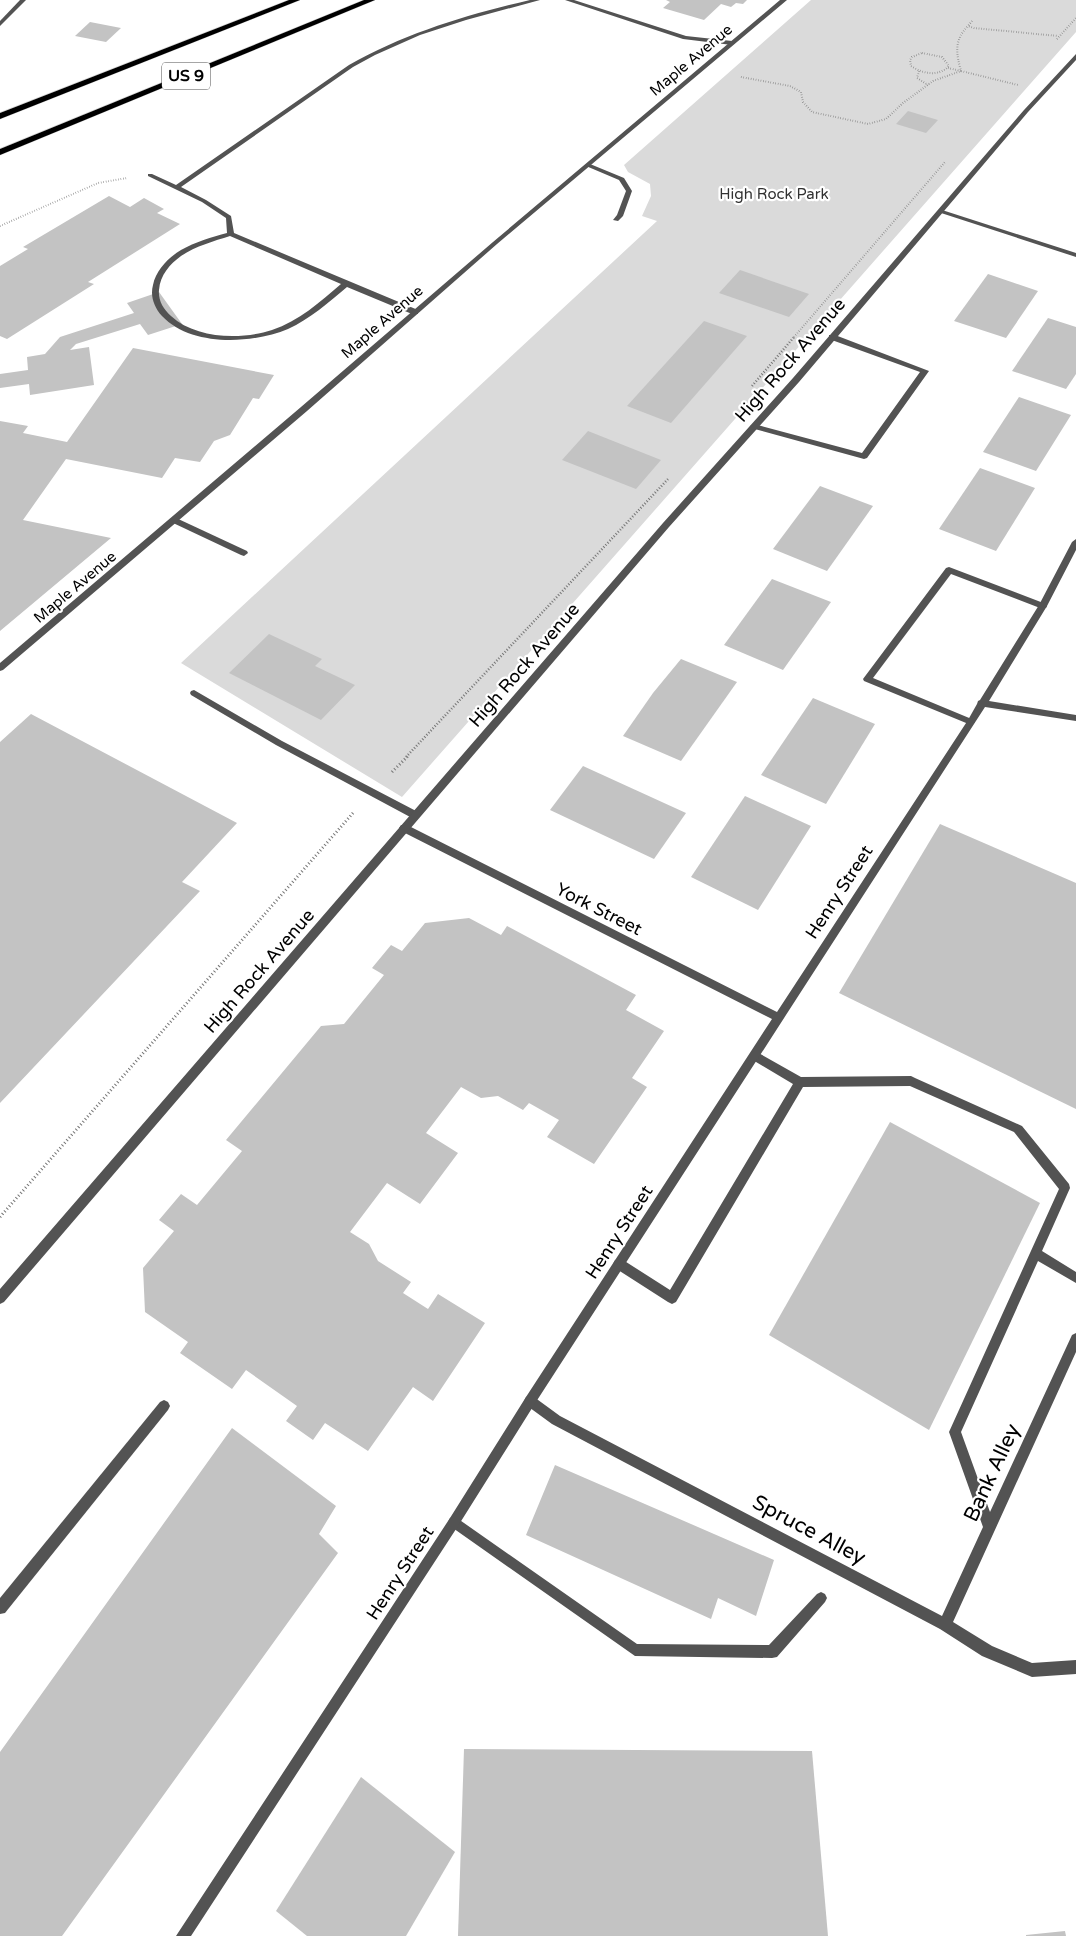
<svg xmlns="http://www.w3.org/2000/svg" width="1076" height="1936" font-family="'Varela Round',sans-serif">
	<rect width="100%" height="100%" fill="#fff"/>
	<polygon fill="#dadada" points="811,0 1076,0 1076,32 402,797 181,663 657,221 642,216 651,196 650,184 628,172 624,165"/>
	<g fill="#c3c3c3">
		<polygon points="666,0 747,0 743,4 736,3 731,7 721,4 704,20 663,8 670,2"/>
		<polygon points="90,22 121,28 106,42 75,36"/>
		<polygon points="908,111 938,120 926,133 896,124"/>
		<polygon points="109,196 130,207 144,198 164,209 157,213 180,224 88,282 94,284 7,339 0,336 0,266 28,249 23,247"/>
		<polygon points="740,270 809,294 789,317 719,293"/>
		<polygon points="988,274 1038,291 1006,338 954,321"/>
		<polygon points="159,292 182,324 148,335 140,324 76,344 70,350 89,347 94,385 30,395 29,384 0,388 0,374 28,370 27,357 45,354 60,337 134,313 127,303"/>
		<polygon points="1048,318 1076,327 1076,374 1066,389 1012,371"/>
		<polygon points="704,321 747,336 671,423 627,406"/>
		<polygon points="133,348 274,375 259,399 253,398 230,435 214,441 200,462 175,458 162,478 66,459 23,520 111,538 0,631 0,421 28,426 23,433 67,442"/>
		<polygon points="1019,397 1071,415 1036,471 983,452"/>
		<polygon points="588,431 661,460 636,489 562,460"/>
		<polygon points="980,468 1035,488 996,551 939,529"/>
		<polygon points="820,486 873,506 827,571 773,549"/>
		<polygon points="772,579 831,602 783,670 724,645"/>
		<polygon points="269,634 322,659 315,666 355,685 321,720 229,673"/>
		<polygon points="681,659 737,682 681,761 623,736 653,693"/>
		<polygon points="813,698 875,724 826,804 761,775"/>
		<polygon points="31,714 237,823 182,882 200,891 0,1103 0,742"/>
		<polygon points="583,766 686,813 654,859 550,810"/>
		<polygon points="745,796 811,826 758,910 691,877"/>
		<polygon points="940,824 1076,883 1076,1109 839,993"/>
		<polygon points="469,918 501,935 507,926 636,995 626,1010 664,1031 632,1078 647,1087 594,1164 547,1137 559,1120 529,1103 523,1110 498,1096 481,1098 461,1087 426,1133 458,1153 420,1204 387,1183 350,1232 369,1244 378,1261 411,1282 403,1293 428,1309 438,1294 485,1323 433,1401 413,1387 368,1451 325,1423 313,1440 286,1421 297,1406 246,1370 232,1389 180,1353 188,1342 145,1312 143,1268 174,1231 159,1220 181,1194 197,1205 242,1151 226,1140 321,1026 344,1024 384,975 372,968 391,945 402,951 425,923"/>
		<polygon points="890,1122 1040,1203 929,1430 769,1335"/>
		<polygon points="232,1428 336,1506 319,1534 338,1553 62,1936 0,1936 0,1752"/>
		<polygon points="555,1465 774,1560 756,1616 718,1598 711,1619 526,1535"/>
		<polygon points="464,1749 812,1751 828,1936 458,1936"/>
		<polygon points="361,1777 455,1852 406,1936 307,1936 276,1911"/>
		<polygon points="1065,1931 1066,1936 1026,1936 1026,1935"/>
	</g>
	<g fill="none" stroke-linecap="round" stroke-linejoin="round">
		<g stroke="#dbdbdb" stroke-width="1">
			<g id="trunk">
				<polygon points="289,0 300,0 0,119 0,113"/>
				<polygon points="364,0 375,0 0,155 0,149"/>
			</g>
		</g>
		<g stroke="#757575" stroke-width="2" stroke-dasharray="0.5 2" stroke-linecap="butt">
			<polyline points="972,21 968,26 974,28 1058,36"/>
			<polyline points="1057,39 1076,18"/>
			<path d="M922 53 942 57 949 66C938 77 923 74 911 66L910 60 912 57Z"/>
			<path d="M948 68 961 71C956 53 954 40 968 26"/>
			<polyline points="919,71 917,78 928,85"/>
			<polyline points="741,77 790,86 801,92 803,102 812,112 868,124 886,119 903,103 933,81 961,71 1018,85"/>
			<polyline points="0,226 98,183 127,178"/>
			<polyline points="794,337 945,162"/>
		</g>
		<g stroke="#757575" stroke-width="2.5" stroke-dasharray="1 2" stroke-linecap="butt">
			<polyline points="752,386 795,336"/>
			<polyline points="406,757 669,478"/>
		</g>
		<g stroke="#757575" stroke-width="3" stroke-dasharray="1 2.5" stroke-linecap="butt">
			<polyline points="392,772 408,756"/>
			<polyline points="0,1217 353,813"/>
		</g>
		<g fill="#535353" fill-rule="evenodd">
			<path d="M530 0H540L466 20 420 35 375 55 353 67 181 187 206 200 231 216 234 233 418 310V314H412L347 287C329 302 310 319 288 329 252 344 191 347 162 316 154 307 150 296 153 285 156 270 168 258 181 250 195 242 212 237 227 233L226 218 202 202 148 176V174H152L176 185 349 65C406 33 466 15 530 0ZM230 236 341 284C320 302 299 321 272 330 241 340 196 339 171 316 163 309 158 300 159 290 160 275 170 264 181 256 196 246 214 241 230 236Z"/>
			<polygon points="565,0 574,0 686,36 732,41 735,43 732,45 683,39"/>
			<polygon points="586,164 590,164 624,178 632,191 623,216 618,221 613,220 617,215 626,191 619,180 586,166"/>
			<polygon points="938,210 942,210 1076,253 1076,257 938,212"/>
			<polygon points="829,335 835,335 929,371 867,458 864,459 751,428 750,426 754,424 862,453 920,372 829,339"/>
			<polygon points="174,517 247,551 248,553 244,556 241,555 171,522 170,520"/>
			<polygon points="949,567 1046,604 1047,606 1046,608 1040,608 951,574 873,678 974,720 975,722 971,725 864,681 863,679 946,568"/>
			<polygon points="194,690 282,741 418,812 420,815 418,818 412,818 276,745 191,695 190,693 191,691"/>
			<polygon points="755,1051 801,1077 911,1076 915,1078 1022,1126 1069,1184 1070,1188 1042,1251 1076,1272 1076,1283 1038,1261 961,1432 990,1512 1072,1335 1076,1333 1076,1352 953,1622 992,1646 1032,1663 1076,1660 1076,1674 1032,1677 982,1656 940,1629 552,1424 526,1405 524,1401 526,1397 530,1395 534,1397 560,1416 942,1616 983,1527 949,1432 1059,1189 1014,1132 910,1086 803,1087 676,1302 672,1304 668,1302 615,1268 613,1264 615,1260 619,1259 623,1260 670,1290 793,1084 751,1059 750,1056 751,1053"/>
			<polygon points="164,1400 168,1402 170,1406 168,1410 5,1613 0,1614 0,1598 160,1402"/>
			<polygon points="454,1516 637,1644 769,1645 817,1594 821,1592 825,1594 827,1598 825,1602 777,1657 772,1658 635,1656 450,1526 448,1522 450,1518"/>
		</g>
		<polygon fill="#535353" fill-rule="evenodd" points="1076,539 1076,550 1047,606 989,701 1076,715 1076,721 985,707 534,1405 458,1526 191,1936 176,1936 450,1518 526,1397 772,1019 401,831 399,828 401,825 407,825 777,1012 968,720 977,704 978,701 980,700 1039,605 1072,542"/>
		<g fill="#535353" fill-rule="evenodd">
			<polygon points="20,0 26,0 0,26 0,21"/>
			<polygon points="780,0 787,0 497,244 307,411 3,670 0,671 0,663 301,407 493,242"/>
			<polygon points="1076,54 1076,60 1028,112 799,382 669,527 4,1302 0,1304 0,1289 663,523 793,378 1024,110"/>
		</g>
		<use href="#trunk" fill="#000" fill-rule="evenodd"/>
	</g>
	<g text-anchor="middle" dominant-baseline="central" stroke-width="4.5" stroke-linejoin="round" paint-order="stroke">
		<g font-size="15" fill="#000" stroke="#fff">
			<text transform="translate(691 60) rotate(-40)">Maple Avenue</text>
			<text transform="translate(382 322) rotate(-41)">Maple Avenue</text>
			<text transform="translate(75 587) rotate(-40)">Maple Avenue</text>
		</g>
		<g font-size="15" fill="#313131" stroke="#fff">
			<text x="774" y="194">High Rock Park</text>
		</g>
		<rect fill="#fff" stroke="#4c4c4c" stroke-width="1" x="162" y="62.5" width="48" height="27" rx="4"/>
		<g font-size="16" font-weight="bold" fill="#000">
			<text x="186" y="76">US 9</text>
		</g>
		<g font-size="18" fill="#000" stroke="#fff">
			<text transform="translate(790 360) rotate(-49)">High Rock Avenue</text>
			<text transform="translate(524 665) rotate(-49)">High Rock Avenue</text>
			<text transform="translate(839 892) rotate(-57)">Henry Street</text>
			<text transform="translate(599 909) rotate(27)">York Street</text>
			<text transform="translate(259 971) rotate(-49)">High Rock Avenue</text>
			<text transform="translate(619 1232) rotate(-57)">Henry Street</text>
			<text transform="translate(400 1573) rotate(-57)">Henry Street</text>
		</g>
		<g font-size="21" fill="#000" stroke="#fff">
			<text transform="translate(992 1473) rotate(-65)">Bank Alley</text>
			<text transform="translate(809 1530) rotate(28)">Spruce Alley</text>
		</g>
	</g>
</svg>
